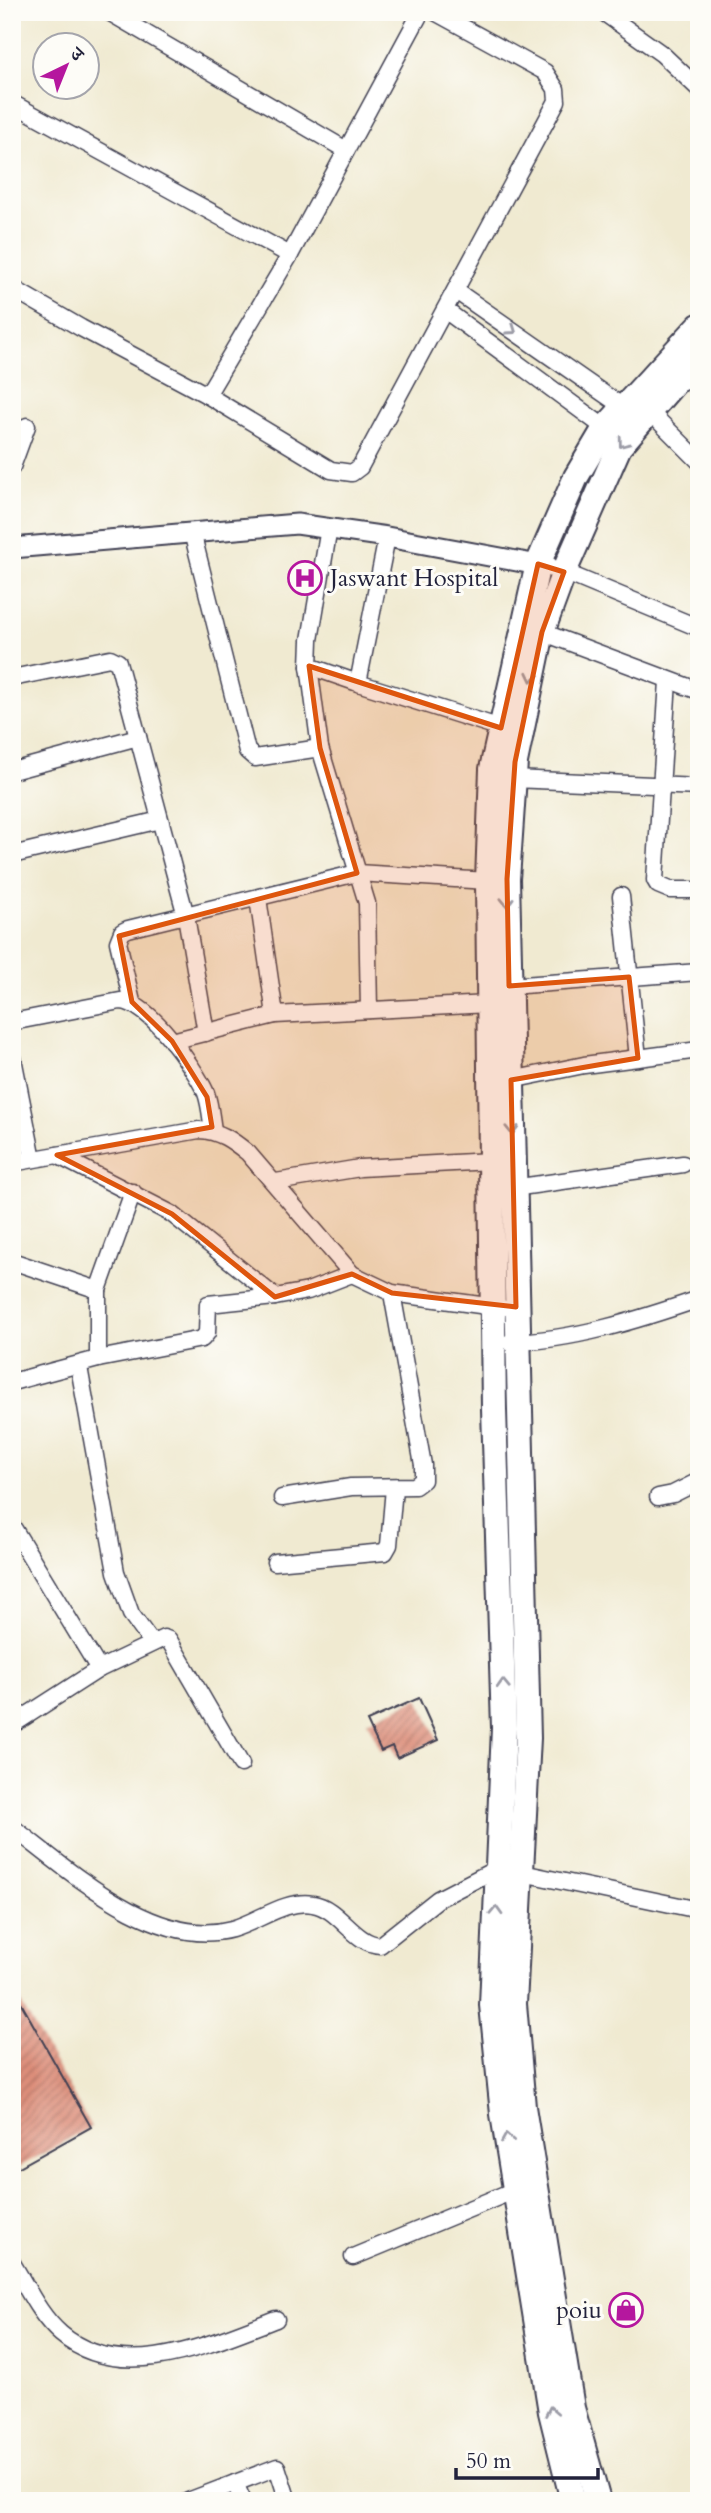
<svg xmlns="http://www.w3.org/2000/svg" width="711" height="2513" font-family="Cardo,'Noto Serif Devanagari',serif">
	<defs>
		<pattern id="building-hatch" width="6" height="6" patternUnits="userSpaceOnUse" patternTransform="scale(1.75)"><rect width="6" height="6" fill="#dd8e7a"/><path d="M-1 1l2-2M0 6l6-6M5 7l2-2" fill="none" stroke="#b37465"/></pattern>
	</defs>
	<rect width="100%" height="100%" fill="#fdfcf7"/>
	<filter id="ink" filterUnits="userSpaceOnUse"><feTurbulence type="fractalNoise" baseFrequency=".0143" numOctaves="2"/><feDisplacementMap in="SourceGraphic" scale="14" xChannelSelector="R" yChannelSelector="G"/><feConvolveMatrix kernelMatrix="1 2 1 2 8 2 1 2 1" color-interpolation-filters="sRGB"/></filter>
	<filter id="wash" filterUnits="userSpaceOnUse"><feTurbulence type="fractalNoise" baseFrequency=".00686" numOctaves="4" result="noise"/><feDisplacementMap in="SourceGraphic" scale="28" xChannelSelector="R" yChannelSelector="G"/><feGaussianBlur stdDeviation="1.57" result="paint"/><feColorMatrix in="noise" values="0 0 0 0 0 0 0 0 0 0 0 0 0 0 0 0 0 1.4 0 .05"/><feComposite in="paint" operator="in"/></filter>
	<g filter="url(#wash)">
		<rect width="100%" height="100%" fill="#f0ead1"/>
		<g id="blocks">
			<g fill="url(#building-hatch)">
				<polygon points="297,565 312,567 308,589 295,588"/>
				<polygon points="419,1698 438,1740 397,1758 392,1746 381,1751 367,1721"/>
				<polygon points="12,1987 91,2127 12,2171"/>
			</g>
		</g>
	</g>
	<g filter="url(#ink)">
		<use href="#blocks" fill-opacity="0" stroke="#414052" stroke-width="2"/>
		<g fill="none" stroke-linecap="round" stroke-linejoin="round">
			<g stroke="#414052" stroke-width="19">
				<g id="minor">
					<polyline points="109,12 346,150"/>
					<polyline points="603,12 662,54 699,89"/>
					<polyline points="12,103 290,255"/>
					<polyline points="12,288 81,328 207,395 331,470 352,473 360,467 557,101 556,89 545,72 435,12"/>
					<polyline points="456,291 623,407"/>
					<polyline points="445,310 605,428"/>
					<polyline points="682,373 699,390"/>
					<polyline points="207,395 290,255 421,12"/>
					<polyline points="649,411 699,461"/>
					<polyline points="12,467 27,426"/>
					<polyline points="329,528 310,640 309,666 320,748 367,903 369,1010"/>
					<polyline points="192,532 247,751 255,758 320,748"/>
					<polyline points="387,537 358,683 501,728"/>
					<polyline points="564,572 699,628"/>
					<polyline points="542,632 699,691"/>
					<polyline points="309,666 358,683"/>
					<polyline points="12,678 110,658 118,662 186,916 206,1033"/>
					<polyline points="668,681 655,880 658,885 670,890 699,890"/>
					<polyline points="12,771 138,737"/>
					<polyline points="513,779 699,787"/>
					<polyline points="12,855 160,820"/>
					<polyline points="621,896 638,1058"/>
					<polyline points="258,898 275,1015 489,1004"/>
					<polyline points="509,986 699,972"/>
					<polyline points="132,1002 118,942 122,932 128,929 357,873 488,881"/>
					<path d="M12 1022 120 1001C149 1001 194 1067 206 1093 210 1104 211 1118 213 1130"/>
					<polyline points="172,1041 275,1015"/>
					<polyline points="12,1053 33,1159"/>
					<polyline points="511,1080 584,1065 699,1050"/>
					<polyline points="57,1155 172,1214 275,1297 308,1291 352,1274"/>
					<path d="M12 1163 199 1130C220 1131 232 1140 248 1153L352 1274 392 1293 502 1308"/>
					<polyline points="276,1182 360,1168 491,1161"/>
					<polyline points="513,1188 683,1164"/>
					<polyline points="12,1261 98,1290"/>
					<path d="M510 1342C572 1341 641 1319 699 1299"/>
					<polyline points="98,1359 98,1290 133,1192"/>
					<polyline points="79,1367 116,1572 131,1614 152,1643"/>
					<polyline points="12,1382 98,1359 202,1339 207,1333 208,1304 275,1297"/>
					<polyline points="658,1497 673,1494 699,1481"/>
					<polyline points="282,1498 351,1487 415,1486 423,1480 423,1465 392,1293"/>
					<polyline points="12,1526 99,1669 164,1638 169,1640 241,1764"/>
					<polyline points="275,1562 385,1552 389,1545 394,1488"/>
					<polyline points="12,1725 99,1669"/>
					<path d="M12 1827C69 1870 155 1950 232 1929 258 1922 285 1899 313 1904 339 1908 354 1944 380 1945L438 1899 498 1868 699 1910"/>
					<polyline points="353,2257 515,2190 523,2190"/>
					<path d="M12 2263C27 2287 39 2315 61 2334 122 2386 212 2343 276 2319"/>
					<polyline points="235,2483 243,2501"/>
					<polyline points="188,2501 277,2467 288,2501"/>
				</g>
			</g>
			<g stroke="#414052" stroke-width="23">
				<polyline id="tertiary" points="12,548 297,524 387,537 549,567"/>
			</g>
			<g stroke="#414052" stroke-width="28">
				<g id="primary">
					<polyline points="573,2501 551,2412 503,2114 492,2005 504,1728 494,1409 491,1161 488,881 492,769 538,564 576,477 605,428 699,326"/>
					<polyline points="598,2501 572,2408 523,2107 514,2004 528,1738 507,879 515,762 542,632 564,572 619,447 699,354"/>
				</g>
			</g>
			<use href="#minor" stroke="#fff" stroke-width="16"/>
			<use href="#tertiary" stroke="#fff" stroke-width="19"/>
			<use href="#primary" stroke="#fff" stroke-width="24"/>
		</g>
		<defs><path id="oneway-chevron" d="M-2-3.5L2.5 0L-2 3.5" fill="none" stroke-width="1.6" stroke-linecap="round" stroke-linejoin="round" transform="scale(1.75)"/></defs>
		<g stroke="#9c9ca7">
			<use href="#oneway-chevron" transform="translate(512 330) rotate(35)"/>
			<use href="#oneway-chevron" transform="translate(623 443) rotate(127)"/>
			<use href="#oneway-chevron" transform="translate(532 677) rotate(102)"/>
			<use href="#oneway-chevron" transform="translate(507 902) rotate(89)"/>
			<use href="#oneway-chevron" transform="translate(512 1130) rotate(89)"/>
			<use href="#oneway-chevron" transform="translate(503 1684) rotate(-92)"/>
			<use href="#oneway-chevron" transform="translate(496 1911) rotate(-88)"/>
			<use href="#oneway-chevron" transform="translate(507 2138) rotate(-99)"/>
			<use href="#oneway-chevron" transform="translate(551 2411) rotate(-101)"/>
		</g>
	</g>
	<path fill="#de560e" fill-opacity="0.2" stroke="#de560e" stroke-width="5" stroke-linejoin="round" d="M538 564 564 572 542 632 515 762 507 879 509 986 629 977 638 1058 511 1080 516 1307 392 1293 352 1274 275 1297 172 1214 57 1155 212 1127 207 1097 172 1041 132 1002 119 936 357 873 320 748 309 666 501 728Z"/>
	<defs>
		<g id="hospital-ring" transform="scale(1.75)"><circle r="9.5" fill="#fdfcf7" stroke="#b5179e" stroke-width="1.5"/><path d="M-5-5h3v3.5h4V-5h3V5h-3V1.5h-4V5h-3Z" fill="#b5179e"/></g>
		<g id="shop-ring" transform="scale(1.75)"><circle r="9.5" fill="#fdfcf7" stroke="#b5179e" stroke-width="1.5"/><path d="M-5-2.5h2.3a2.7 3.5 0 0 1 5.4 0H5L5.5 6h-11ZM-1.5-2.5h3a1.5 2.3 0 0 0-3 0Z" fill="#b5179e"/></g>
	</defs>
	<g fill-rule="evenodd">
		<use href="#hospital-ring" x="305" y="578"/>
		<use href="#shop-ring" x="626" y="2310"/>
	</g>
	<g text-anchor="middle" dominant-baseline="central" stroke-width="6" stroke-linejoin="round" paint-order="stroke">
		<g font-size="24" fill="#22223b" stroke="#fdfcf7" text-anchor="start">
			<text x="330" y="578">Jaswant Hospital</text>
			<text x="602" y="2310" text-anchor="end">poiu</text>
		</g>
	</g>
	<rect width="711" height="2513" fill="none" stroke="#fdfcf7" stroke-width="42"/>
	<g transform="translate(66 66) rotate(43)"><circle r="33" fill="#fdfcf7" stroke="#a5a5ac" stroke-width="2"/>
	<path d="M0-5L12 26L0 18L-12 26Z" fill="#b5179e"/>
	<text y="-10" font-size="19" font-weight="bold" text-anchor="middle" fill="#22223b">उ</text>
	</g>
	<path d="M456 2468v10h142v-10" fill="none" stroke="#22223b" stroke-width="3.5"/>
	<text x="466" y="2468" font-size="21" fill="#22223b" stroke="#fdfcf7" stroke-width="5" paint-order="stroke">50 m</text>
</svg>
